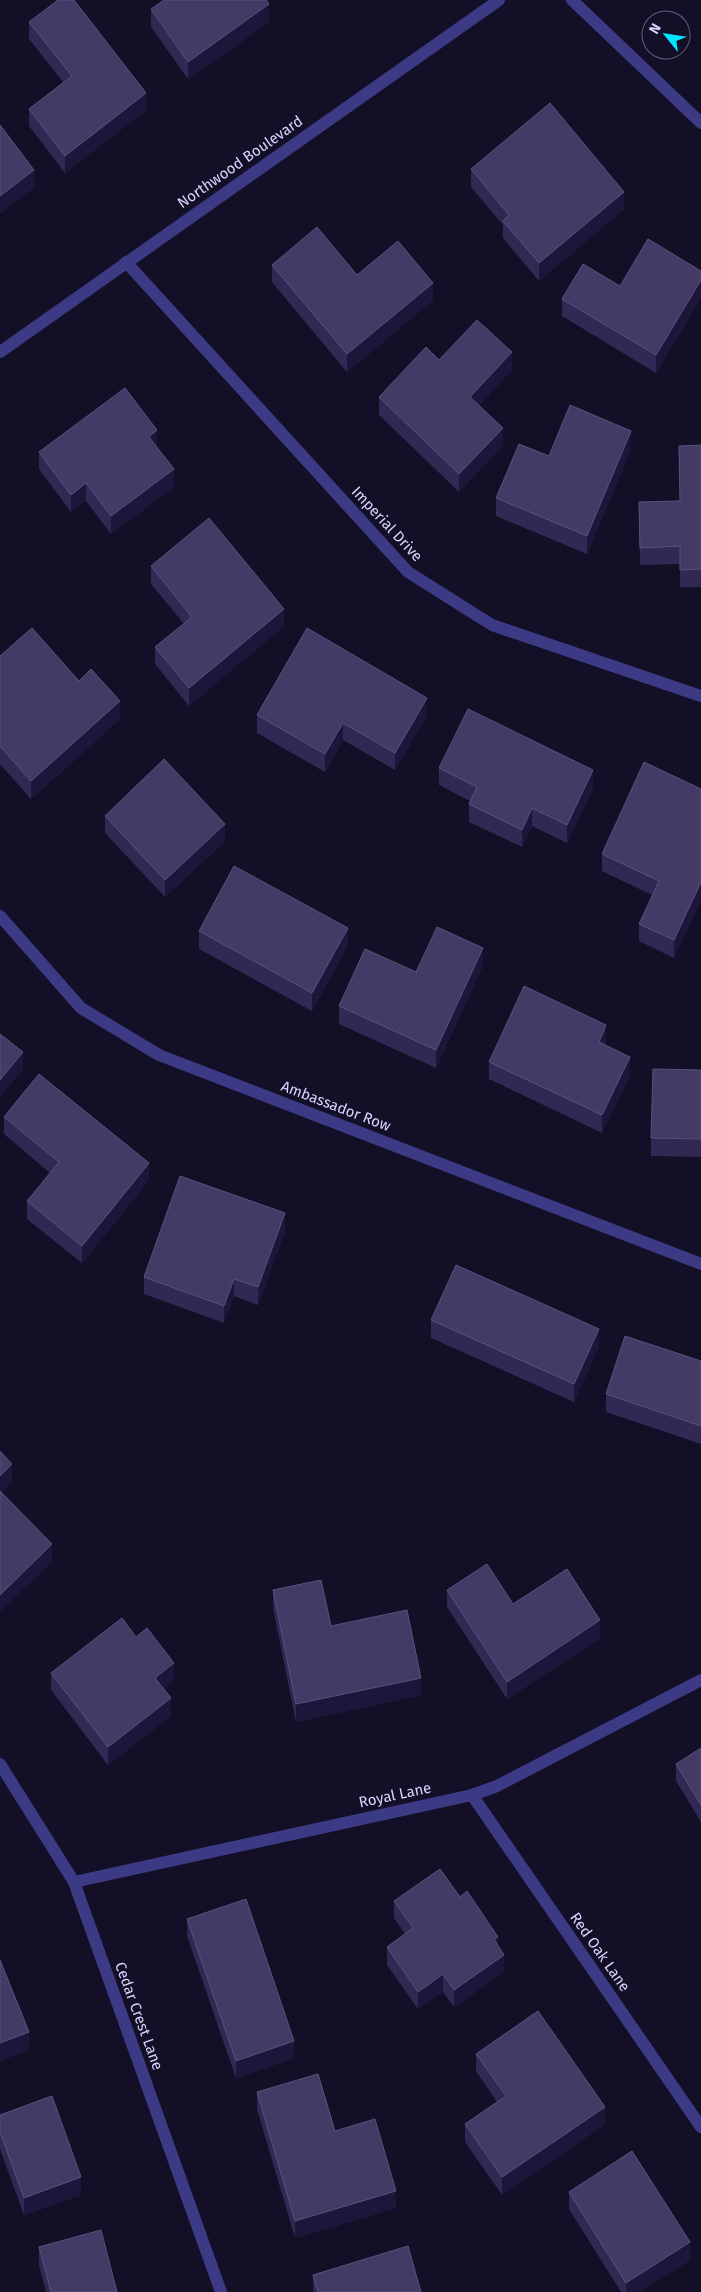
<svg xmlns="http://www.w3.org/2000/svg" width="701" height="2292" font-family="'Fira Sans',sans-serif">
	<rect width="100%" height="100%" fill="#130f26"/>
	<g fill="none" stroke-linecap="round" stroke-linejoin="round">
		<g stroke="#3d3a85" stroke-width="12">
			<polyline points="572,0 701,123"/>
			<polyline points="126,262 408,572 492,625 701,696"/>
			<polyline points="0,352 499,0"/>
			<polyline points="0,916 81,1008 159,1055 701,1264"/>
			<polyline points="0,1764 74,1882 221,2292"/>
			<polyline points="472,1795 701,2127"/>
			<polyline points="74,1882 472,1795 497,1786 701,1680"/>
		</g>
	</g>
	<g fill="#312854">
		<polygon points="151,9 269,22 188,79 151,27"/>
		<polygon points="29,22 146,110 65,173 29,126 29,109 63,82 29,39"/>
		<polygon points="471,169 624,209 539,281 503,238 503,225 471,187"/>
		<polygon points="272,265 357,275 433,300 347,372 272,282"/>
		<polygon points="701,271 701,298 656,373 562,316 562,299"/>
		<polygon points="439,360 512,370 479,405 503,445 459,492 379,415 379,397"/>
		<polygon points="701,445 701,587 680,587 680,564 640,565 639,502 680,501 679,446"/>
		<polygon points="157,447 174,487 111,534 86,501 71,512 39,469 39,452"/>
		<polygon points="631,449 587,554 496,516 496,498 549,456"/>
		<polygon points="151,566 284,626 189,706 155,664 155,647 184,624 151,584"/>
		<polygon points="0,656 79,681 120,719 31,799 0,764"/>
		<polygon points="257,715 427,715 395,770 343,740 325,772 257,733"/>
		<polygon points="439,768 593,788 567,843 532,826 522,847 469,822 469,804 470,801 439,785"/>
		<polygon points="701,789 701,900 674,958 639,941 639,924 652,895 602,871 602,854"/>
		<polygon points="105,816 225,841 165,897 105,833"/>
		<polygon points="199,931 348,945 312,1011 199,949"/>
		<polygon points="483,965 436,1068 339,1024 339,1006 416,972"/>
		<polygon points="606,1043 605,1046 630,1075 602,1133 489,1079 489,1062"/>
		<polygon points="701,1070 701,1157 651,1156 651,1138"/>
		<polygon points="4,1117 149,1180 82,1263 27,1219 27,1201 50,1173 4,1134"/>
		<polygon points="285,1231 258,1305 234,1296 224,1323 144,1294 144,1277"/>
		<polygon points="431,1320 599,1346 574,1402 431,1338"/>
		<polygon points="701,1361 701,1444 606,1412 606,1394"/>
		<polygon points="273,1590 331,1626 421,1695 296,1722 273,1608"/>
		<polygon points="447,1590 513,1604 600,1638 507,1699 447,1607"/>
		<polygon points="136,1637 174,1681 164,1689 171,1716 108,1765 51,1690 51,1673"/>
		<polygon points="701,1748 701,1822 676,1781 676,1764"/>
		<polygon points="460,1897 498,1945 504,1972 454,2007 443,1992 418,2009 387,1965 387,1947 405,1934 394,1918 394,1901"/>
		<polygon points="187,1919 294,2058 236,2078 187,1936"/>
		<polygon points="476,2054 605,2124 502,2195 465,2142 465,2124 497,2102 476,2071"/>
		<polygon points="257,2092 335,2131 396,2208 295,2238 257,2109"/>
		<polygon points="0,2115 81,2195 24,2215 0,2149"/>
		<polygon points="569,2192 690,2260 640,2292 621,2292 569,2209"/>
		<polygon points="39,2247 117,2292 46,2292 39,2265"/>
		<polygon points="313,2275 421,2292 313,2292"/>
	</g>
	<g fill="#1d163a">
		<polygon points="269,4 269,22 188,79 188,62"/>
		<polygon points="146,93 146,110 65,173 65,156"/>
		<polygon points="34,170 34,188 0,214 0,196"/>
		<polygon points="624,192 624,209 539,281 539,263"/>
		<polygon points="701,280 701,298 656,373 656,355"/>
		<polygon points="433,283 433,300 347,372 347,354"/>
		<polygon points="512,352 512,370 470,414 470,397"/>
		<polygon points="503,428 503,445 459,492 459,474"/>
		<polygon points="157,430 157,448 149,437"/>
		<polygon points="631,431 631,449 587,554 587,536"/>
		<polygon points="174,469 174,487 111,534 111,516"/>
		<polygon points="86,483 86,501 71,512 71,495"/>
		<polygon points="284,609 284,626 189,706 189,688"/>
		<polygon points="427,698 427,715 395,770 395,753"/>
		<polygon points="120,701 120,719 31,799 31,781"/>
		<polygon points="343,723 343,740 325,772 325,754"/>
		<polygon points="593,770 593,788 567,843 567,825"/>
		<polygon points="532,808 532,826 522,847 522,830"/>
		<polygon points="225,824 225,841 165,897 165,880"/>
		<polygon points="701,882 701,900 674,958 674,940"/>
		<polygon points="348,928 348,945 312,1011 312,993"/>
		<polygon points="483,948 483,965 436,1068 436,1050"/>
		<polygon points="606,1025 606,1043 599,1060 599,1042"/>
		<polygon points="23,1052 23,1070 0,1097 0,1080"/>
		<polygon points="630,1057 630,1075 602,1133 602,1115"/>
		<polygon points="149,1163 149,1180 82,1263 82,1246"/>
		<polygon points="285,1213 285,1231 258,1305 258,1287"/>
		<polygon points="234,1279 234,1296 224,1323 224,1306"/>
		<polygon points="599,1329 599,1346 574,1402 574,1384"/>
		<polygon points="12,1464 12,1482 0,1494 0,1476"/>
		<polygon points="52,1544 52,1562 0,1612 0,1595"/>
		<polygon points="600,1620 600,1638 507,1699 507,1682"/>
		<polygon points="174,1663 174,1681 155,1696 155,1678"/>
		<polygon points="421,1678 421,1695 296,1722 296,1704"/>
		<polygon points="171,1698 171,1716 108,1765 108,1747"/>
		<polygon points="498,1937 498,1954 494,1939"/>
		<polygon points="504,1955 504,1972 454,2007 454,1990"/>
		<polygon points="443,1974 443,1992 418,2009 418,1992"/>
		<polygon points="29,2032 29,2050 0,2061 0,2043"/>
		<polygon points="294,2041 294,2058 236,2078 236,2061"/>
		<polygon points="605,2107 605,2124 502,2195 502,2177"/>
		<polygon points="81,2177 81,2195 24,2215 24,2198"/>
		<polygon points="396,2191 396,2208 295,2238 295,2221"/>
		<polygon points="690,2242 690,2260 640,2292 626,2292 626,2283"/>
	</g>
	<g fill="#433a66" stroke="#5a527e">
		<polygon points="58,0 74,0 146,93 65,156 29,109 72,76 29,22"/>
		<polygon points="164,0 266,0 269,4 188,62 151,9"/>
		<polygon points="550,103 624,192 539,263 503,221 509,215 471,169"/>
		<polygon points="0,125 34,170 0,196"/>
		<polygon points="317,227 357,275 398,241 433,283 347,354 272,265"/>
		<polygon points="648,239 701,271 701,280 656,355 562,299 583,264 620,286"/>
		<polygon points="477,320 512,352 470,397 503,428 459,474 379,397 426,347 439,360"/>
		<polygon points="125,388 157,430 149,437 174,469 111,516 86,483 71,495 39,452"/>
		<polygon points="570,405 631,431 587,536 496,498 519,444 549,456"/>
		<polygon points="701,445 701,569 680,570 680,546 640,548 639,502 680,501 679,446"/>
		<polygon points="209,518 284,609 189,688 155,647 192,617 151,566"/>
		<polygon points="32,628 79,681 91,669 120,701 31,781 0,746 0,656"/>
		<polygon points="307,628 427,698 395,753 343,723 325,754 257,715"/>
		<polygon points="468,709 593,770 567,825 532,808 522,830 469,804 477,787 439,768"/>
		<polygon points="164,759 225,824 165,880 105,816"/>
		<polygon points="644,762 701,789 701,882 674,940 639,924 659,881 602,854"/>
		<polygon points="234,866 348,928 312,993 199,931"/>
		<polygon points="437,927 483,948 436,1050 339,1006 365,949 416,972"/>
		<polygon points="524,986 606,1025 599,1042 630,1057 602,1115 489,1062"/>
		<polygon points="0,1034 23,1052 0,1080"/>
		<polygon points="653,1069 701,1070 701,1139 651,1138"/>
		<polygon points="39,1074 149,1163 82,1246 27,1201 59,1162 4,1117"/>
		<polygon points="180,1176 285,1213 258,1287 234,1279 224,1306 144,1277"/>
		<polygon points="456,1265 599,1329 574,1384 431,1320"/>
		<polygon points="625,1336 701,1361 701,1426 606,1394"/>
		<polygon points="0,1451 12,1464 0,1476"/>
		<polygon points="0,1491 52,1544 0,1595"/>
		<polygon points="487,1564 513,1604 567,1569 600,1620 507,1682 447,1590"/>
		<polygon points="321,1580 331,1626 407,1610 421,1678 296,1704 273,1590"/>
		<polygon points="122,1618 136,1637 147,1628 174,1663 155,1678 171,1698 108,1747 51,1673"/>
		<polygon points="701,1748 701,1805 676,1764"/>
		<polygon points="440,1869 460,1897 467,1891 498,1937 494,1939 504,1955 454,1990 443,1974 418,1992 387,1947 413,1928 394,1901"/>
		<polygon points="246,1899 294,2041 236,2061 187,1919"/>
		<polygon points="0,1960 29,2032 0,2043"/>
		<polygon points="538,2011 605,2107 502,2177 465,2124 506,2096 476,2054"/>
		<polygon points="318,2074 335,2131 375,2119 396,2191 295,2221 257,2092"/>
		<polygon points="52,2096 81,2177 24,2198 0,2132 0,2115"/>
		<polygon points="632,2151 690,2242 626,2283 569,2192"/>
		<polygon points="101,2230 117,2292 51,2292 39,2247"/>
		<polygon points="408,2246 421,2292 318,2292 313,2275"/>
	</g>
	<g text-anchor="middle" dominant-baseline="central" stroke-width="4" stroke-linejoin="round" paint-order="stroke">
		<g font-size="15" fill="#d9d4ff" stroke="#130f26">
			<text transform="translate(240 162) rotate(-35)">Northwood Boulevard</text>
			<text transform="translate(387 524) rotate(47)">Imperial Drive</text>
			<text transform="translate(336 1106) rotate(21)">Ambassador Row</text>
			<text transform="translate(395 1795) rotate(-12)">Royal Lane</text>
			<text transform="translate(600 1952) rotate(55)">Red Oak Lane</text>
			<text transform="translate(139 2016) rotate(70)">Cedar Crest Lane</text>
		</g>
	</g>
	<g transform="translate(666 35) rotate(300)"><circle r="24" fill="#130f26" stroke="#625e7d"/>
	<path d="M0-4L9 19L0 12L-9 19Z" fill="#00e5ff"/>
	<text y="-8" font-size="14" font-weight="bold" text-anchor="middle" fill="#d9d4ff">N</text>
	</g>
</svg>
